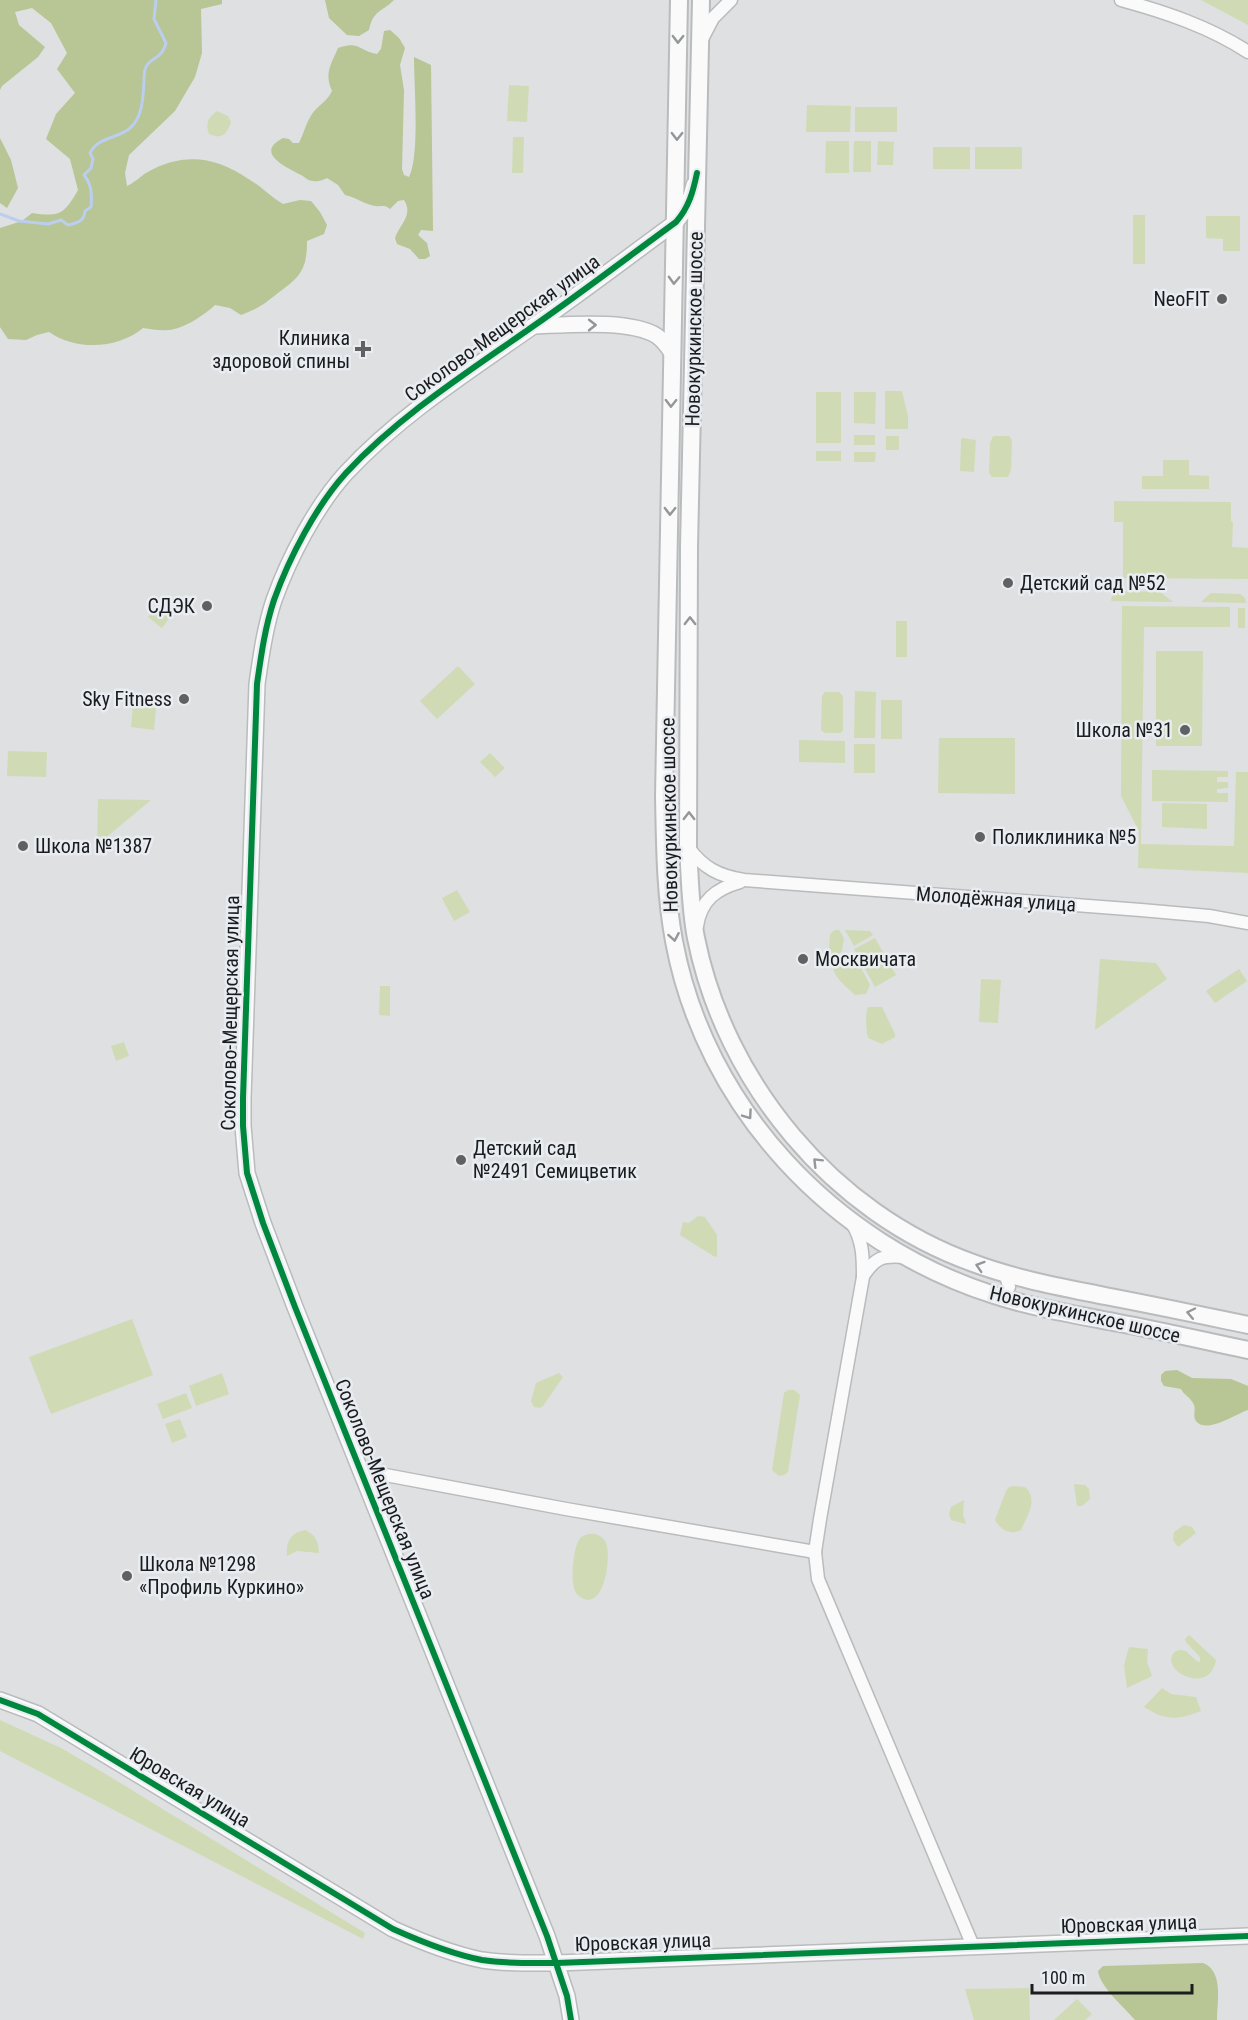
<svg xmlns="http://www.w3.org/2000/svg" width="1248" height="2020" font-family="'Roboto Condensed',sans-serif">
	<rect width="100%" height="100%" fill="#dee0e2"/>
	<g fill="#d0dbb5">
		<polygon points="1201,0 1248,0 1248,25"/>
		<polygon points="509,85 529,86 527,122 507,121"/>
		<polygon points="807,105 851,106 850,132 806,132"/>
		<rect x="855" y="107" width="42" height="25"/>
		<path d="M217 111 228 116 231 122C227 134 222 140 209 134 205 123 208 118 217 111Z"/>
		<polygon points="513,137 524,137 523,173 512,173"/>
		<polygon points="826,141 849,141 849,173 825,173"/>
		<polygon points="854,141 871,141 871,172 853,172"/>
		<polygon points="878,141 894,142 893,165 877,165"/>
		<rect x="933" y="147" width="37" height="22"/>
		<rect x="975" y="147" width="47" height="22"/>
		<rect x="1133" y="215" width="12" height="49"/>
		<polygon points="1206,216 1240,216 1240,251 1223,251 1223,239 1206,238"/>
		<polygon points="885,391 902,391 908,416 908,429 885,429"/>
		<rect x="816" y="392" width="25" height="51"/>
		<polygon points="854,392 876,392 875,424 854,423"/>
		<rect x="854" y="435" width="21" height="10"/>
		<rect x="886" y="436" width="13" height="14"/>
		<polygon points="993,436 1009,436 1012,440 1011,470 1008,477 992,477 989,473 990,443"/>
		<polygon points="962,438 976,440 974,472 960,471 961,439"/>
		<rect x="816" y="451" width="25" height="10"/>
		<polygon points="854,452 876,452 875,462 854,462"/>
		<polygon points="1163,460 1189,460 1189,475 1209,476 1209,489 1142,489 1142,476 1163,476"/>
		<polygon points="1114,501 1231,502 1231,521 1233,522 1232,547 1248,548 1248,579 1123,578 1123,522 1114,522"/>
		<polygon points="1117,591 1160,592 1173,602 1111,601 1112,596"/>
		<polygon points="1211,593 1240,594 1245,598 1246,603 1201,602"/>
		<polygon points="158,605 171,616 162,628 148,617"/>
		<polygon points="1122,606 1230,607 1230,627 1144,627 1141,844 1234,846 1236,772 1248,772 1248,873 1138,868 1139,831 1121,796"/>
		<rect x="1238" y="608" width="7" height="20"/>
		<rect x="896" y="621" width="11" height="36"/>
		<polygon points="1156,651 1203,651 1202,746 1156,746"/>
		<polygon points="458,666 475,684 437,719 420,701"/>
		<polygon points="855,691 876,692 875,738 854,738"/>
		<polygon points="825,692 839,692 843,696 843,730 841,733 825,733 821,730 822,696"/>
		<rect x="881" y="700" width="21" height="39"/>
		<polygon points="133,704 156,708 154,730 131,727"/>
		<polygon points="939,738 1015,738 1015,794 938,793"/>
		<polygon points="799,740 845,741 845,763 799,762"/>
		<rect x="854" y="744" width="21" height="29"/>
		<polygon points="8,751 47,752 46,777 7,776"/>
		<polygon points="490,753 505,768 495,777 480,762"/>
		<polygon points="1152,770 1228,771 1228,777 1217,777 1217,782 1228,782 1228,788 1217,789 1217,793 1228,793 1228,802 1152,801"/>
		<polygon points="98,799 151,800 97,845"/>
		<polygon points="1162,803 1207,804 1207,829 1162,827"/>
		<polygon points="457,890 470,912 454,921 442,898"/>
		<polygon points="835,930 839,930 844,938 842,951 838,955 832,955 829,949 830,934"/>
		<polygon points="845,930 870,931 873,935 854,946"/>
		<polygon points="875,938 896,975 875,987 854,949"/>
		<polygon points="1100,959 1156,963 1167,979 1095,1030"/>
		<path d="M833 962H858L870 985 866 994 855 995C846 986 831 976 833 962Z"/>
		<polygon points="1239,969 1247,981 1215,1003 1206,991"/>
		<polygon points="981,979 1001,980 998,1023 979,1022"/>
		<polygon points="380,986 390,986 390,1016 379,1015"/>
		<path d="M868 1007H882L895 1034V1037L882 1044 868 1038C866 1030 865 1013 868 1007Z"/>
		<polygon points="124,1042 129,1056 116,1061 111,1046"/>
		<polygon points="698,1216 705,1217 717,1235 717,1256 715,1257 680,1235 683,1222 689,1223"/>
		<polygon points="132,1319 153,1375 51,1414 29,1357"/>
		<polygon points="222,1373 229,1394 196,1406 189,1386"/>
		<polygon points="559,1373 563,1377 543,1406 540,1408 534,1407 531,1401 536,1383"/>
		<polygon points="788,1390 794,1390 800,1395 788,1472 784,1475 779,1476 772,1470 784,1393"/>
		<polygon points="186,1393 192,1408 163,1419 157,1404"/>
		<polygon points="180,1419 187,1437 172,1443 165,1424"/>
		<polygon points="1074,1484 1085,1485 1089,1489 1090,1499 1082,1506 1077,1506"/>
		<path d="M1014 1486 1025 1487C1039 1500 1027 1515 1021 1530 1010 1536 1000 1529 995 1520L1006 1491 1009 1487Z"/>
		<polygon points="964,1500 963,1515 966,1524 951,1520 949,1514 951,1507"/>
		<polygon points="1184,1525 1192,1527 1196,1533 1178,1547 1173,1540 1174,1532"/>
		<path d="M305 1530C316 1535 318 1541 319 1553L297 1551 287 1556C285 1543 291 1532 305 1530Z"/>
		<path d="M589 1534C595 1533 601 1535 605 1541 613 1553 604 1618 578 1595 569 1588 573 1551 578 1542 580 1537 584 1535 589 1534Z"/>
		<path d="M1189 1635 1216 1660C1210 1696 1161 1671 1173 1654 1175 1651 1177 1650 1181 1650 1189 1650 1192 1660 1200 1662V1657L1186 1642 1185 1639Z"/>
		<polygon points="1129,1647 1148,1649 1147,1662 1152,1676 1127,1688 1124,1665"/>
		<path d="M1162 1688 1171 1694 1196 1697 1201 1711C1178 1720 1166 1721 1144 1707Z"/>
		<polygon points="0,1720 61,1748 104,1773 365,1933 363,1939 0,1751"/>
		<polygon points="1029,1988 1030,2020 974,2020 965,1989"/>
		<polygon points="1077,1999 1092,2014 1085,2020 1054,2020"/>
	</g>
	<g fill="#b8c594">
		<path d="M0 0H222V4L201 9 202 53 195 77 175 111 129 155 125 173 127 186C134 183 140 177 146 173 183 152 215 156 250 180 262 187 271 197 283 204L300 200 311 201 320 212 327 225 324 234 307 241C307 270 300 277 278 293 263 305 259 308 241 315L230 308 215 305C204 315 184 329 168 330 160 331 151 329 143 328 118 349 76 351 49 332L37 335 26 340 8 339 0 327V228L22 221 32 213C59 217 64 215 78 190L70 159 46 139 56 114 75 93 57 69 67 53 51 23 32 8 15 12 19 25 45 47 38 57 2 86 0 90Z"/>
		<path d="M325 0H394C382 12 373 10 369 30L359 36 347 35 329 18Z"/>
		<path d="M390 30 399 38 405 48 400 65 404 90 402 169 404 175 409 177C420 156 414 85 414 57L431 65 433 231 421 230 418 235 427 243 430 256 425 259H419L410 249 397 244 395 238C399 225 414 215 404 200L398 201 390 209C384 204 382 207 375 206 364 204 355 197 345 195L338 185 327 178C323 180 318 182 313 181 308 181 305 177 301 175 286 167 254 153 283 138L289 139 293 143H299C304 133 306 123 312 114 318 105 327 102 332 91 324 73 331 65 338 48 359 40 359 51 377 54L381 49 384 31Z"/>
		<polygon points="0,138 11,160 18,188 7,208 0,203"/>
		<path d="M1177 1370 1192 1378 1231 1379 1248 1386V1410C1237 1413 1206 1435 1196 1421 1192 1415 1197 1409 1193 1403 1190 1397 1184 1395 1181 1389L1164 1386 1161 1381V1375L1165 1371Z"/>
		<path d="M1203 1963C1224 1971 1217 2002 1217 2020H1135C1124 2007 1100 1987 1098 1971L1103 1966Z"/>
	</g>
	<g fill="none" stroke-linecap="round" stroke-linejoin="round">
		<path stroke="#bbcef0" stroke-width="3" d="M0 214 19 221 48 224 61 220 68 225C77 223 84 222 85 211L91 207C92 195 92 185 84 175L91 168 93 159 90 153C98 137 116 139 129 129 143 118 143 97 144 81 144 77 144 70 146 67 151 56 161 61 166 43L154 19 156 0"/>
		<g stroke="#b9bbbc" stroke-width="15">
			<g id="minor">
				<path d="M1121 0C1165 12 1210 27 1248 52"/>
				<polyline points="701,41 713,18 731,0"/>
				<path d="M688 847C703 868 719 876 744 880L1141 910 1209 916 1248 923"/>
				<path d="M697 926C701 900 716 889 740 882"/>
				<path d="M852 1223C863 1241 863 1257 863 1277L820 1519 815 1552 818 1579 973 1946"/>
				<path d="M863 1276C875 1258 882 1255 904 1257"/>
				<polyline points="995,1296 1004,1293 1009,1287 1007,1279 1003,1273"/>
				<polyline points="359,1470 566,1509 815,1552"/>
			</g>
		</g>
		<g stroke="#b9bbbc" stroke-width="18">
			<g id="tertiary">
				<path d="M534 326C565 325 630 319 657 336 664 341 668 347 672 353"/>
				<path d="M0 1700 38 1714 393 1929C422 1942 451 1954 482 1960 507 1964 532 1963 557 1963L1248 1936"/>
				<path d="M571 2020 567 1996 547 1936 295 1307 263 1223 247 1173 243 1126V1098L257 684C261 656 265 627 274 600 289 558 316 506 346 473 400 415 468 372 532 327 581 293 628 257 676 222 686 210 691 200 694 185"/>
			</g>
		</g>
		<g stroke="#b9bbbc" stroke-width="20">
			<g id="secondary">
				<path d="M679 0 664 796C665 844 665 893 674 941 705 1108 834 1244 994 1295 1034 1308 1077 1315 1119 1323 1162 1331 1205 1341 1248 1350"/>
				<path d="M701 0 689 547 688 847C690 877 690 908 696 938 725 1083 833 1213 973 1263 1016 1279 1061 1287 1105 1296 1153 1305 1200 1315 1248 1325"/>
			</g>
		</g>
		<use href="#minor" stroke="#fafafb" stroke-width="12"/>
		<use href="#tertiary" stroke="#fafafb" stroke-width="15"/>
		<use href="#secondary" stroke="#fafafb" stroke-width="16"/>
		<g stroke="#e9edf2" stroke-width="10">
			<g id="cycleway">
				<path d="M0 1700 38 1714 393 1929C422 1942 451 1954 482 1960 507 1964 532 1963 557 1963L1248 1936"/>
				<path d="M571 2020 567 1996 547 1936 295 1307 263 1223 247 1173 243 1126V1098L257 684C261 656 265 627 274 600 289 558 316 506 346 473 400 415 468 372 532 327 581 293 628 257 676 222 689 207 693 192 697 173"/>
			</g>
		</g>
		<use href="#cycleway" stroke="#00873e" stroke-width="6"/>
	</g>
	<defs><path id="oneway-chevron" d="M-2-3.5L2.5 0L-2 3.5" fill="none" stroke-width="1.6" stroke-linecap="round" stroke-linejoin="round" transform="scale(1.5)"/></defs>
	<g stroke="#959697">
		<use href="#oneway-chevron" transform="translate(678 39) rotate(91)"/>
		<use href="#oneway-chevron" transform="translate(677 136) rotate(91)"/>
		<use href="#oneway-chevron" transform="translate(674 280) rotate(92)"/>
		<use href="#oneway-chevron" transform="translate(592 325)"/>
		<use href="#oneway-chevron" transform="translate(671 403) rotate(91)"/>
		<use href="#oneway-chevron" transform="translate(670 511) rotate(91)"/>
		<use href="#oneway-chevron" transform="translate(690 621) rotate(-90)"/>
		<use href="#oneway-chevron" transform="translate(689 816) rotate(-90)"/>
		<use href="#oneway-chevron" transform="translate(674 937) rotate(80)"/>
		<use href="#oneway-chevron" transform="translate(748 1115) rotate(55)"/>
		<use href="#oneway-chevron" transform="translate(817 1162) rotate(-135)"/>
		<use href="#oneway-chevron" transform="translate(980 1266) rotate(-162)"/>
		<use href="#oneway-chevron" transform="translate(1191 1313) rotate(-168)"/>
	</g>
	<g fill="#5f6162" stroke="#e9edf2" stroke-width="2">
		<circle cx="1222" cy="299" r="6"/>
		<path d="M360 340h6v6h6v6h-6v6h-6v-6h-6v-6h6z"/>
		<circle cx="1008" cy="583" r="6"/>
		<circle cx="207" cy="606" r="6"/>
		<circle cx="184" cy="699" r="6"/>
		<circle cx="1185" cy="730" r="6"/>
		<circle cx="980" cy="837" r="6"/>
		<circle cx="23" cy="846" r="6"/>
		<circle cx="803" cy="959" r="6"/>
		<circle cx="461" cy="1160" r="6"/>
		<circle cx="127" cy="1576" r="6"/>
	</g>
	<g text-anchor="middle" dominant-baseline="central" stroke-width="5" stroke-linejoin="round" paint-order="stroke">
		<g font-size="20" fill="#1a1c1d" stroke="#e9edf2" text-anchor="start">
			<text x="1210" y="299" text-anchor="end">NeoFIT</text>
			<text x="350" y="338" text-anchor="end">Клиника<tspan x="350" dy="23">здоровой спины</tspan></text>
			<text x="1020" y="583">Детский сад №52</text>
			<text x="195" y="606" text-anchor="end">СДЭК</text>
			<text x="172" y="699" text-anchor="end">Sky Fitness</text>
			<text x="1173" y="730" text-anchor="end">Школа №31</text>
			<text x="992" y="837">Поликлиника №5</text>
			<text x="35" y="846">Школа №1387</text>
			<text x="815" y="959">Москвичата</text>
			<text x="473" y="1148">Детский сад<tspan x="473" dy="23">№2491 Семицветик</tspan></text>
			<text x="139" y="1564">Школа №1298<tspan x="139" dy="23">«Профиль Куркино»</tspan></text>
		</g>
		<g font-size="20" fill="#1a1c1d" stroke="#e9edf2">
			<text transform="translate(502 328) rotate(-36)">Соколово-Мещерская улица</text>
			<text transform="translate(694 329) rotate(-89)">Новокуркинское шоссе</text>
			<text transform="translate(669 815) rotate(-91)">Новокуркинское шоссе</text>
			<text transform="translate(996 899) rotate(4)">Молодёжная улица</text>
			<text transform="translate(230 1013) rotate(-89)">Соколово-Мещерская улица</text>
			<text transform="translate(1085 1314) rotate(13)">Новокуркинское шоссе</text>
			<text transform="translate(385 1489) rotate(68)">Соколово-Мещерская улица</text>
			<text transform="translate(190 1787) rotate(31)">Юровская улица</text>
			<text transform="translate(1129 1924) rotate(-2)">Юровская улица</text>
			<text transform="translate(643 1942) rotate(-2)">Юровская улица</text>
		</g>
	</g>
	<path d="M1032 1984v9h160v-9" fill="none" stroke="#1a1c1d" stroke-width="3"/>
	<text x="1041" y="1984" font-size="18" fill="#1a1c1d" stroke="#e9edf2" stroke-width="4.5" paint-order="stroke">100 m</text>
</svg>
